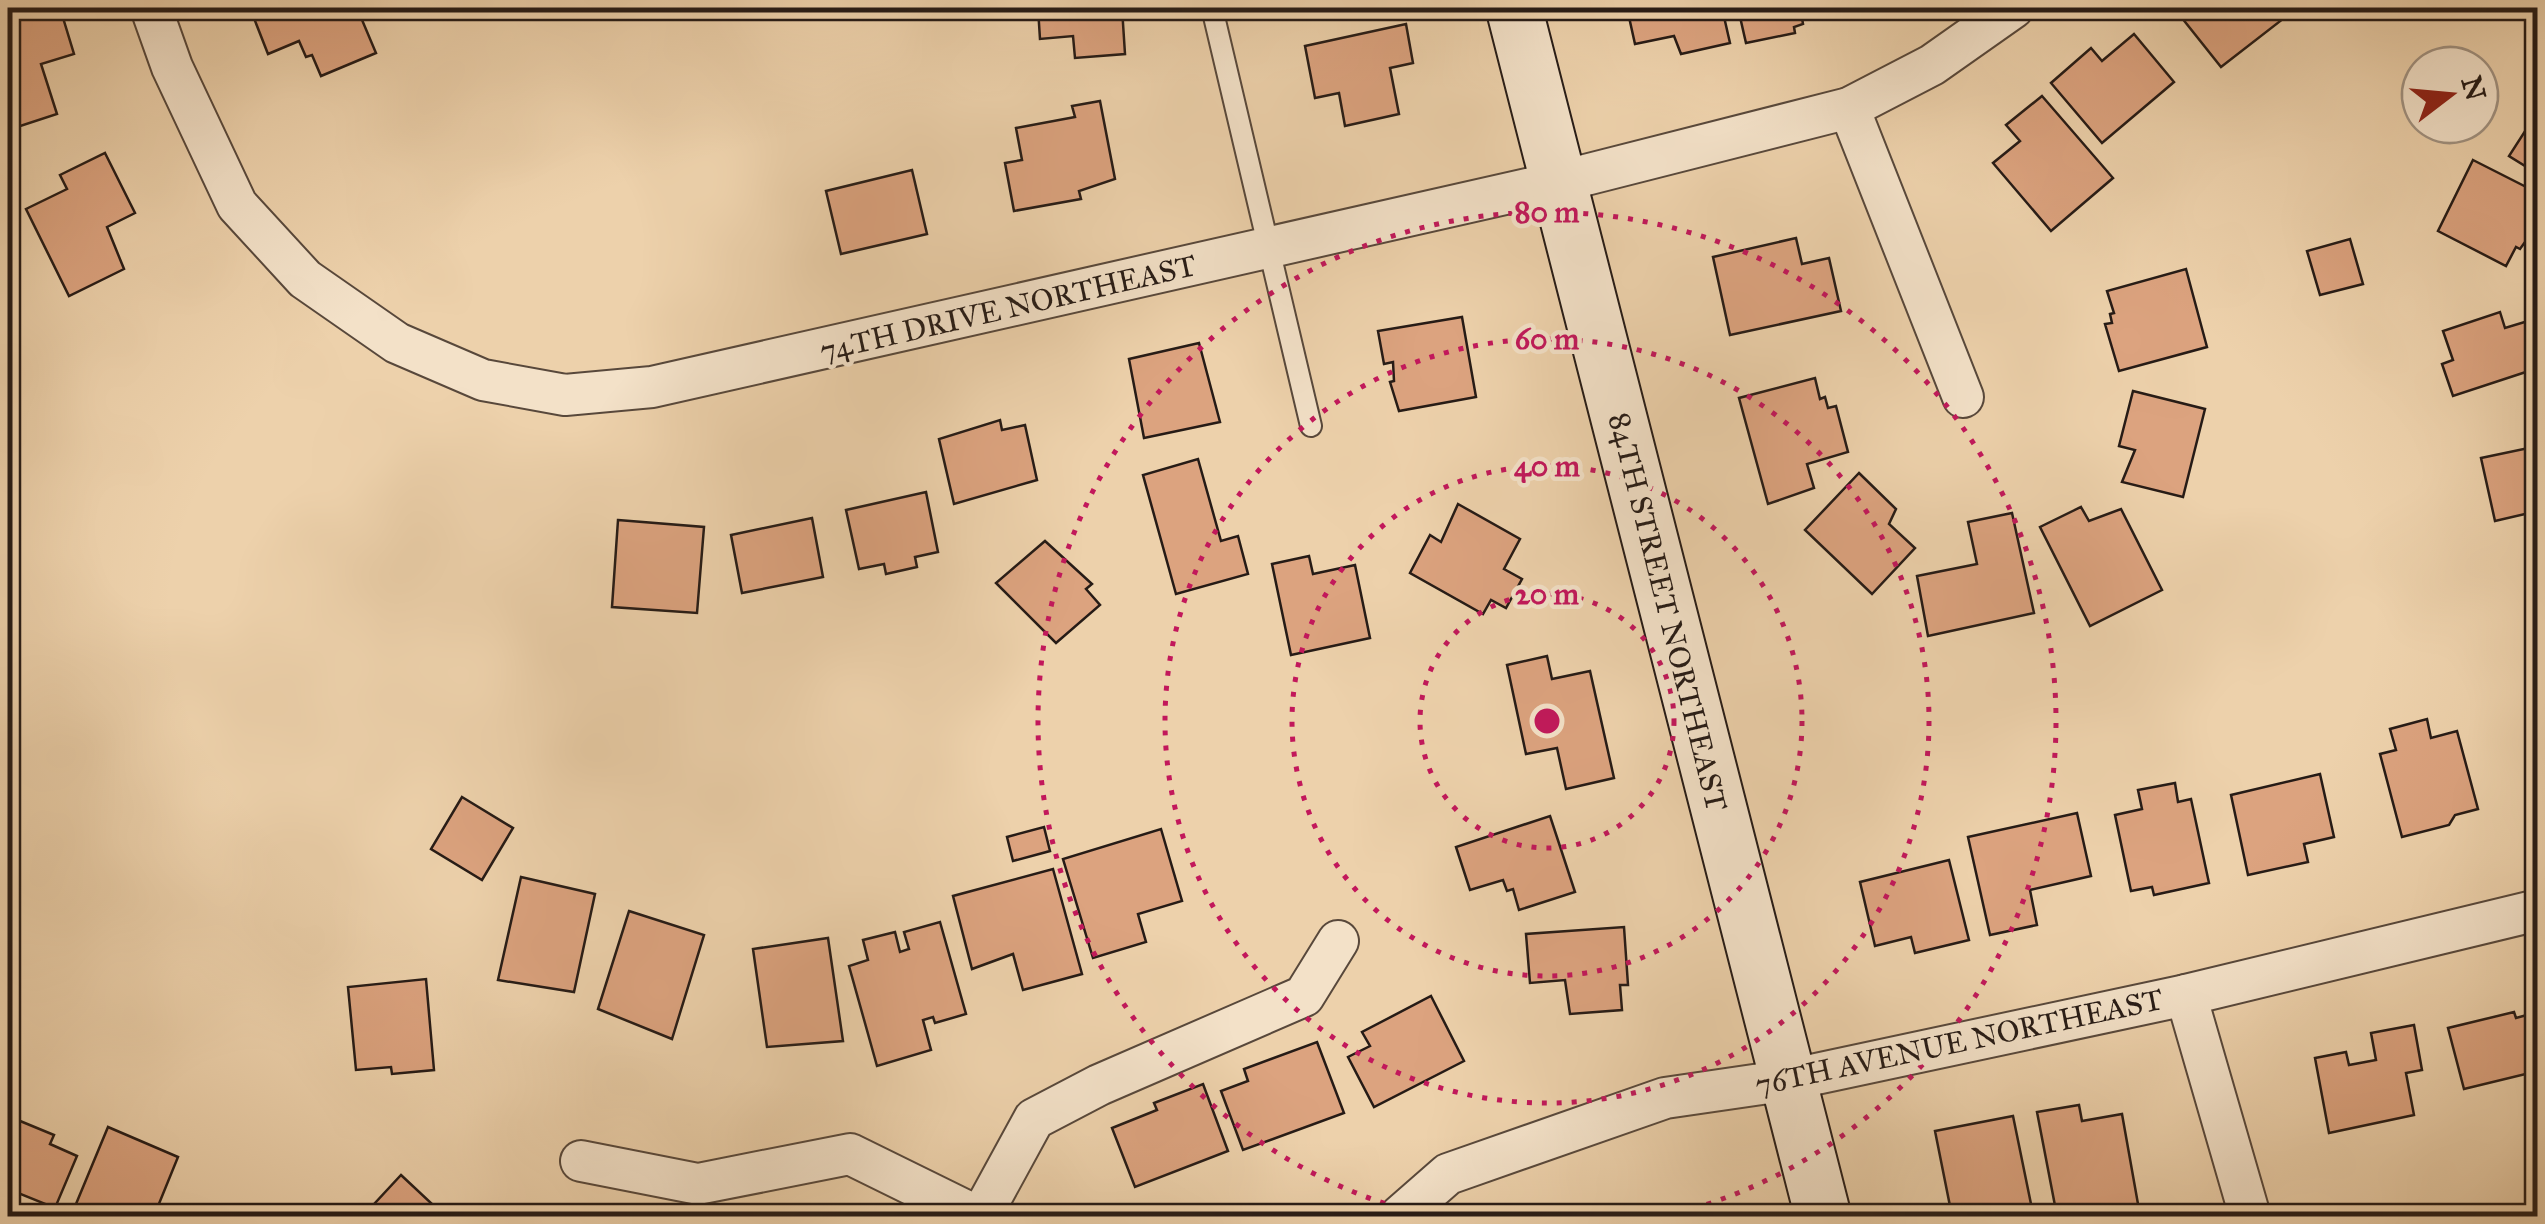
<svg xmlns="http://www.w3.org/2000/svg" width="2545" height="1224" font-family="'IM FELL Great Primer',serif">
	<rect width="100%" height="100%" fill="#edd1ab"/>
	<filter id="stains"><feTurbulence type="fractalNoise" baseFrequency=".002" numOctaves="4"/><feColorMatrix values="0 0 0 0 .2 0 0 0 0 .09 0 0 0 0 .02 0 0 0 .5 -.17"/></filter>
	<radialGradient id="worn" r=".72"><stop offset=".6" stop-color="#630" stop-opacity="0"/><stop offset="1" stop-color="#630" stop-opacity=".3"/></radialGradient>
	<g fill="#dca37f" stroke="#261b16" stroke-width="2.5">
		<polygon points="8,8 60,8 74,54 41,64 57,114 8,130"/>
		<polygon points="250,8 357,8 376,53 321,76 312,55 306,57 299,41 268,54"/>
		<polygon points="1038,8 1122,8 1125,54 1075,58 1073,36 1040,39"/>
		<polygon points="1627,8 1722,8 1730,43 1681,54 1674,36 1635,44"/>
		<polygon points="1738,8 1822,8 1823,14 1802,18 1803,24 1794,27 1795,33 1746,43"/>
		<polygon points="2174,8 2297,8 2221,67"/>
		<polygon points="1406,24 1413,63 1390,68 1399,114 1345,126 1339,93 1315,98 1305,46"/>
		<polygon points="2134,34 2174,82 2102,143 2051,83 2091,48 2102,61"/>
		<polygon points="2042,96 2113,178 2051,231 1993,163 2020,141 2006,125"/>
		<polygon points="1100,101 1115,179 1079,191 1081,199 1014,211 1005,163 1022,160 1016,128 1075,117 1072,106"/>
		<polygon points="2538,111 2538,174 2509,156"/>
		<polygon points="105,153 135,213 107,227 124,269 69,296 26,209 67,189 60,175"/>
		<polygon points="2473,160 2538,193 2538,229 2530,244 2525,242 2520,249 2516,247 2506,266 2438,231"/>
		<polygon points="912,170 927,234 841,254 826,191"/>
		<polygon points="1796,238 1802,264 1829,258 1841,311 1730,335 1713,257"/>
		<polygon points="2350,239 2363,284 2320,295 2307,251"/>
		<polygon points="2186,269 2207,347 2119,371 2105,324 2112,323 2110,314 2114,313 2107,291"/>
		<polygon points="2500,312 2505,328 2538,318 2538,368 2453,396 2442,364 2453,360 2443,331"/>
		<polygon points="1462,317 1476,397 1399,411 1390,382 1394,381 1393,362 1384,364 1378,331"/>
		<polygon points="1199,343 1220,422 1144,438 1129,359"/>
		<polygon points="1815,378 1820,399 1825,397 1828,408 1836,406 1848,452 1807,464 1814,488 1768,504 1739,398"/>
		<polygon points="2133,391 2205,409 2183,497 2122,482 2135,450 2119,446"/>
		<polygon points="1000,420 1002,430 1025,425 1037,480 954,504 939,439"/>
		<polygon points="2538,446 2538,511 2495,521 2481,458"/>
		<polygon points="1198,459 1221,541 1238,536 1248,574 1176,594 1143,475"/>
		<polygon points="1859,473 1896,509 1889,524 1915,548 1872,594 1805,530"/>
		<polygon points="926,492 938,552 915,557 917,567 886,574 884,564 859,569 846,510"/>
		<polygon points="1458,504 1520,539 1504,569 1522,579 1506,608 1491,600 1483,614 1410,573 1430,535 1441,542"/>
		<polygon points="2081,507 2089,521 2121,509 2162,590 2090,626 2040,527"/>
		<polygon points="2012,513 2034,613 1928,636 1917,576 1977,564 1968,522"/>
		<polygon points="812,518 823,577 742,593 731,535"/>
		<polygon points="618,520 704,527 697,613 612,607"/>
		<polygon points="1045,541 1092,584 1086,589 1100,605 1056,643 996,583"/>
		<polygon points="1309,556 1313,574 1355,565 1370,638 1291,655 1272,564"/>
		<polygon points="2538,589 2538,633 2530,591"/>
		<polygon points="1547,656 1552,679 1590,671 1614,778 1566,789 1557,748 1526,754 1507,665"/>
		<polygon points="2427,719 2431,738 2457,731 2478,809 2455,815 2449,825 2402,837 2380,754 2396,750 2390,729"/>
		<polygon points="2538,729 2538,781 2527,731"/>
		<polygon points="2320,774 2334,837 2304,844 2308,862 2248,875 2231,795"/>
		<polygon points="2175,783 2178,802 2191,799 2209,883 2154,895 2152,887 2131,891 2115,815 2142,809 2138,790"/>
		<polygon points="462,797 513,828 482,880 431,849"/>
		<polygon points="2077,813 2091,876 2030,890 2037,925 1990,935 1968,837"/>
		<polygon points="1550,816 1575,892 1519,910 1513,889 1507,891 1503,880 1470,890 1456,847"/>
		<polygon points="1044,827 1050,851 1013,861 1007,837"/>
		<polygon points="1161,829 1182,901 1138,914 1146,942 1093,958 1063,859"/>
		<polygon points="1949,860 1969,940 1915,953 1911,937 1875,946 1860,882"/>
		<polygon points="1053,869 1082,974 1023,990 1013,954 972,969 953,896"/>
		<polygon points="521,877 595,894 574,992 498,980"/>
		<polygon points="629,911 704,935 672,1039 598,1009"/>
		<polygon points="940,922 966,1014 935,1023 933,1017 923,1020 931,1050 877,1066 849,966 868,960 863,940 895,932 900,952 909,949 904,932"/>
		<polygon points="1624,927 1628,985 1620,985 1622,1010 1570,1014 1565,980 1530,983 1526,934"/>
		<polygon points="828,938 843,1041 767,1047 753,949"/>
		<polygon points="426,979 434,1070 392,1074 391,1067 356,1070 348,987"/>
		<polygon points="1431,996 1464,1061 1374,1107 1348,1057 1370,1046 1362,1032"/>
		<polygon points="2514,1012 2516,1018 2538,1012 2538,1071 2464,1089 2448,1028"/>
		<polygon points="2414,1025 2422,1070 2406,1073 2414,1115 2329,1133 2315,1058 2346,1052 2349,1065 2376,1060 2371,1033"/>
		<polygon points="1317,1042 1344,1113 1243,1150 1221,1091 1248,1081 1244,1069"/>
		<polygon points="1203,1084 1228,1151 1135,1187 1112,1128 1157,1110 1154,1103"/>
		<polygon points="2079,1105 2082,1121 2122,1114 2138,1204 2057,1216 2037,1112"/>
		<polygon points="8,1116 54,1135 50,1144 77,1156 55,1208 8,1189"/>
		<polygon points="2013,1116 2031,1204 1952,1216 1935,1131"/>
		<polygon points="108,1127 178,1157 154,1216 71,1216"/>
		<polygon points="401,1175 431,1203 422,1213 426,1216 363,1216"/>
	</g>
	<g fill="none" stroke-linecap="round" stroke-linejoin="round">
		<g stroke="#58483b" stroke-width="24">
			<polyline id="lane" points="1212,8 1311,426"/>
		</g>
		<g stroke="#58483b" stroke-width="44">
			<g id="street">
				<polyline points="151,8 172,67 237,205 305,279 397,343 483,380 565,395 652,387 1558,182 1849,108 1932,65 2013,8"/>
				<polyline points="1849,108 1963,397"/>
				<polyline points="2186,995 2250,1216"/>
				<polyline points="581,1161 698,1184 850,1154 976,1216"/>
				<polyline points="981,1216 1034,1119 1099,1085 1304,996 1338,941"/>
				<polyline points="1400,1216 1448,1174 1665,1098 1788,1080 2186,995 2538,910"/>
			</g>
		</g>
		<g stroke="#261b16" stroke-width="59">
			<polyline id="secondary" points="1514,8 1823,1216"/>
		</g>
		<use href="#lane" stroke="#f3e1c8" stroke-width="20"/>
		<use href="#street" stroke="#f3e1c8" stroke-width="40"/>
		<use href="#secondary" stroke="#f3e1c8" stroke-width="55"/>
	</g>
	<g fill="none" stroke="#c2185b" stroke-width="5" stroke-dasharray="5 10">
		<circle cx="1547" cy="721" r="127"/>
		<circle cx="1547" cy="721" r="255"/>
		<circle cx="1547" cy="721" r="382"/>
		<path d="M1428 1216A509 509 0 1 1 1666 1216"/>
	</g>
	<g text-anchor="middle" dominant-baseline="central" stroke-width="9" stroke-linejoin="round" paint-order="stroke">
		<g font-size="30" fill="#261b16" stroke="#f3e1c8">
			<text transform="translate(1008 308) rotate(-13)">74TH DRIVE NORTHEAST</text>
			<text transform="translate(1668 612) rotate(76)">84TH STREET NORTHEAST</text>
			<text transform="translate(1959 1042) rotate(-12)">76TH AVENUE NORTHEAST</text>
		</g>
	</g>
	<circle cx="1547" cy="721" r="15" fill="#c2185b" stroke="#f3e1c8" stroke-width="5"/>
	<g font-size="30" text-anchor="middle" font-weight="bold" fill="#c2185b" stroke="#f3e1c8" stroke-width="9" stroke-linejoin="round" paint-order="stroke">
		<text x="1547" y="222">80 m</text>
		<text x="1547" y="349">60 m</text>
		<text x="1547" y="476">40 m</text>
		<text x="1547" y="604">20 m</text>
	</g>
	<rect width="2545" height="1224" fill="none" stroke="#edd1ab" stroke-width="40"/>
	<rect x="10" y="10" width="2525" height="1204" fill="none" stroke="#261b16" stroke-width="5"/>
	<rect x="20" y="20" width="2505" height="1184" fill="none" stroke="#261b16" stroke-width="2.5"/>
	<g transform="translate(2450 95) rotate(74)"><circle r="48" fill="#f3e1c8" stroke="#a19281" stroke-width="2.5"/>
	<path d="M0-8L18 38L0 25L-18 38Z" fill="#8f2418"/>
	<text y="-15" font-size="28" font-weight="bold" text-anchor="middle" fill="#261b16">N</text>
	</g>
	<rect width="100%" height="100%" filter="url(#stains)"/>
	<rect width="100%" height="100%" fill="url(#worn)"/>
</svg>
